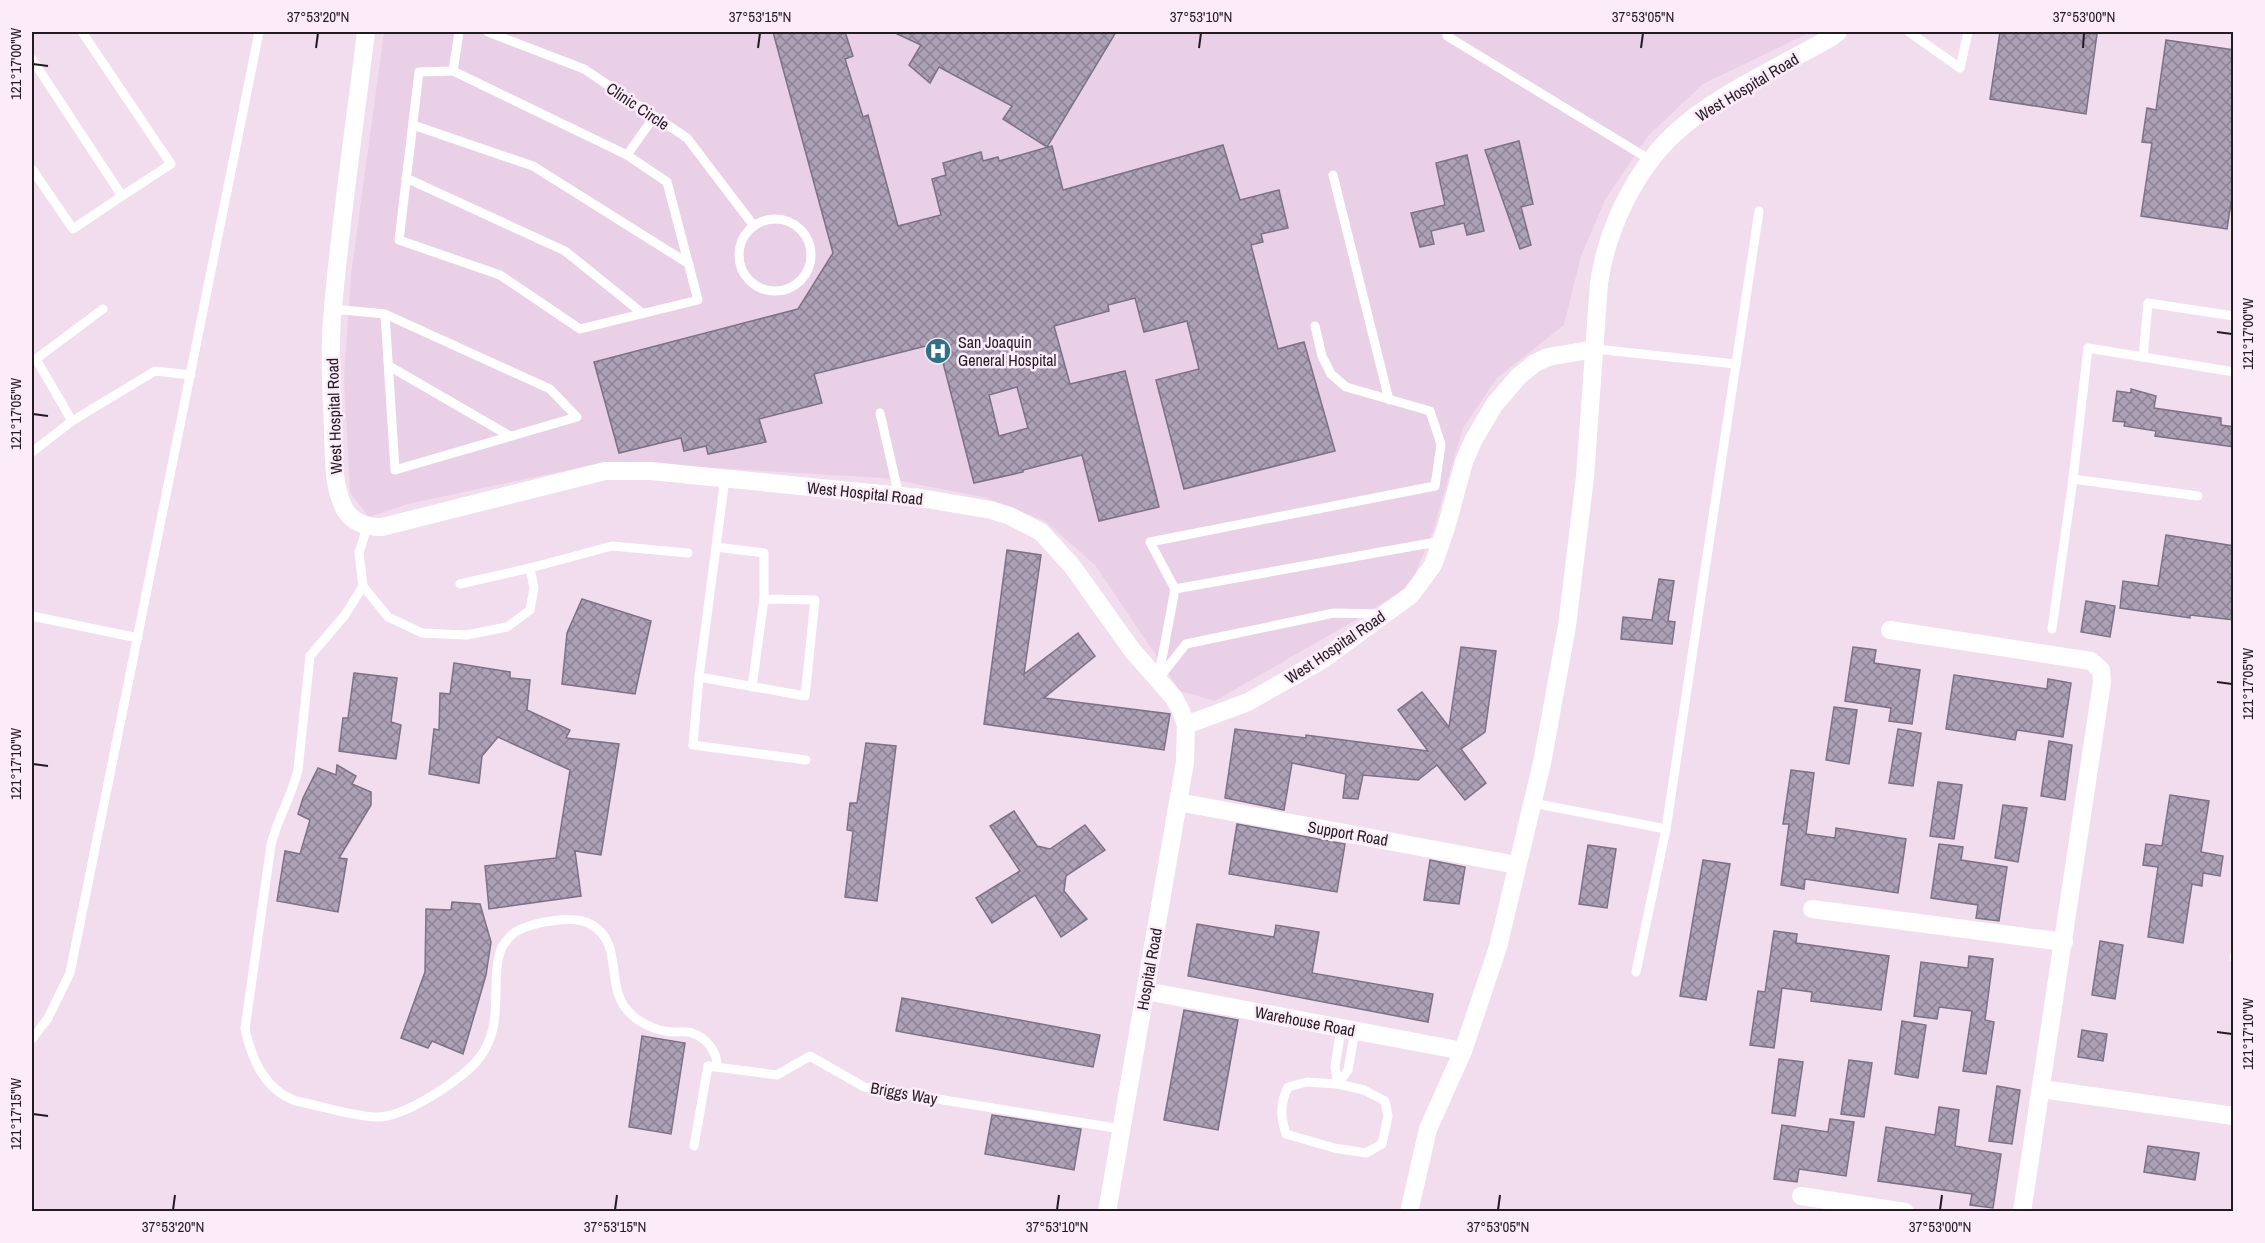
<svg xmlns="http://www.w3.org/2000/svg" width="2265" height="1243" font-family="'Archivo Narrow',sans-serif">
	<defs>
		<pattern id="building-cross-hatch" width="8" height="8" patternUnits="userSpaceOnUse" patternTransform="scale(1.5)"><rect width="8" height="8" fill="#aca1b7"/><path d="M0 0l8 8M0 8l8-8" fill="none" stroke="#8c8294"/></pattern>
	</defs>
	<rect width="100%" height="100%" fill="#f2ddef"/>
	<polygon fill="#ead0e7" points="384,32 1811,32 1703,84 1649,135 1606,198 1581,256 1564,325 1497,378 1463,428 1433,531 1410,586 1354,621 1215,701 1180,691 1095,565 1045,521 983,497 884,478 606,462 408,504 369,517 350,493 344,377 351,275"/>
	<g fill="url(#building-cross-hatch)" stroke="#7c7186" stroke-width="1.5" fill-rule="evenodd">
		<path d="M773 32H845L853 56 845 59 863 117 868 115 898 226 941 215 932 179 946 175 943 163 981 152 983 161 998 157 999 161 1052 146 1063 190 1223 145 1240 200 1279 190 1288 228 1261 234 1263 242 1251 245 1278 349 1304 342 1335 451 1184 489 1156 380 1199 369 1187 321 1144 332 1135 298 1108 305 1109 311 1054 326 1070 384 1125 371 1159 507 1099 521 1082 455 1023 470V472L974 483 938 343 814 374 822 403 759 419 766 442 708 454 706 446 684 451 681 438 619 453 594 362 798 309 833 253ZM1017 387 1028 428 999 436 989 395Z"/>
		<polygon points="893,32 1116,32 1047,147 1003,119 1012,106 939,67 930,83 909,65 921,45"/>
		<polygon points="2000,32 2078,32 2097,34 2086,114 1990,99"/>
		<polygon points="2166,40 2234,50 2234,184 2227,229 2141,216 2152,143 2142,142 2147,108 2156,110"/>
		<polygon points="1519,141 1533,204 1521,207 1531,245 1520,249 1485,150"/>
		<polygon points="1467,155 1484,231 1467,235 1464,223 1431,231 1434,244 1420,247 1411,213 1445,205 1436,163"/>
		<polygon points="2131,389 2156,396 2154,408 2221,418 2221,425 2234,427 2234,447 2155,436 2156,431 2124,426 2125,422 2113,421 2117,391 2131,393"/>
		<polygon points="2166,535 2234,546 2234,620 2190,615 2190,618 2120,608 2123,581 2158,586"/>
		<polygon points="1007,550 1041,555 1024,674 1078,633 1095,656 1044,698 1170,714 1164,750 984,724"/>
		<polygon points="1659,579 1674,581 1668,621 1675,622 1672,644 1621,639 1623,617 1652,620"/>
		<polygon points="582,599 651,621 635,694 562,684 567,633"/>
		<polygon points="2086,601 2115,606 2110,637 2081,632"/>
		<polygon points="1461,647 1496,651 1485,732 1461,749 1486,783 1465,800 1437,765 1418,780 1363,775 1358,799 1343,798 1346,774 1292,763 1284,810 1225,798 1235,729 1306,738 1306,735 1428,751 1398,710 1422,692 1449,727"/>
		<polygon points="1853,647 1876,650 1874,663 1920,670 1912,724 1889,721 1891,708 1845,701"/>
		<polygon points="454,663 510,672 510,678 530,680 527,710 570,730 566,738 619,744 601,855 575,851 581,896 489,909 485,866 556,858 570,770 498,737 482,756 479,783 429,774 434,729 439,730 440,693 450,694"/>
		<polygon points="354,673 397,678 391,722 401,725 396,759 339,751 343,718 348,718"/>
		<polygon points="1954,675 2047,689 2048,679 2071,683 2063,737 2017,730 2015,740 1946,729"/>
		<polygon points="1834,707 1857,710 1849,764 1826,760"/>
		<polygon points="1898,729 1921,733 1913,786 1889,783"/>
		<polygon points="2049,741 2072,745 2065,800 2041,796"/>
		<polygon points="866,743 896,746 877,901 845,897 853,831 847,830 850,803 857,803"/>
		<polygon points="337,765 356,776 352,784 371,792 371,805 339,858 347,859 338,912 277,901 285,851 300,854 310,820 298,814 303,798 318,768 336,775"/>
		<polygon points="1791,770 1814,773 1806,834 1835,838 1836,828 1906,839 1898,893 1805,879 1804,889 1781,885 1789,824 1783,824"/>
		<polygon points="1938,782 1962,785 1954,839 1930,836"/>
		<polygon points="2170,795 2209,801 2201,852 2223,856 2220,876 2203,873 2202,886 2192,884 2183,943 2148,937 2158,867 2143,865 2146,844 2162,846"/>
		<polygon points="2003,805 2027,808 2018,862 1995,858"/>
		<polygon points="1014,811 1037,846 1050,849 1085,825 1105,850 1066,876 1064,891 1087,919 1061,937 1035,895 992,923 976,898 1020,871 990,826"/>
		<polygon points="1237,824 1345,844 1337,892 1229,874"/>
		<polygon points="1939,844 1963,847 1961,860 2007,867 1999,921 1976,918 1978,905 1931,898"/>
		<polygon points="1588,845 1616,849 1607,908 1579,904"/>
		<polygon points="1430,860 1465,867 1459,904 1424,900"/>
		<polygon points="1703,860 1730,864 1706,1000 1680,996"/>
		<polygon points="452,902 480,904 491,942 486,975 463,1054 432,1041 428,1048 401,1038 425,972 426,909 451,910"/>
		<polygon points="1197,924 1274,937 1276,925 1319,932 1312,973 1433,994 1428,1022 1188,976"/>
		<polygon points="1774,931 1797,934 1796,943 1889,956 1881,1010 1811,1001 1812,992 1782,988 1774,1048 1750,1045 1758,991 1765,992"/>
		<polygon points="2100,941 2123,945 2115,999 2092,995"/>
		<polygon points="1969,956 1993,959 1985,1020 1994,1022 1986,1074 1963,1071 1972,1011 1939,1007 1937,1019 1914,1016 1921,962 1968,968"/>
		<polygon points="902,998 1100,1035 1093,1067 896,1031"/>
		<polygon points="1184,1010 1238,1020 1218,1130 1164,1120"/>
		<polygon points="1902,1021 1926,1025 1918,1078 1895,1074"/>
		<polygon points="2082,1030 2107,1034 2103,1061 2078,1057"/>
		<polygon points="642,1036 685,1043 671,1134 629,1127"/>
		<polygon points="1779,1059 1803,1062 1795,1116 1772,1113"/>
		<polygon points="1849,1060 1872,1063 1864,1117 1841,1114"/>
		<polygon points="1997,1086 2020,1090 2012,1144 1989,1141"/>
		<polygon points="1939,1107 1959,1110 1955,1146 2001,1154 1993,1208 1970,1205 1972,1194 1878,1181 1886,1127 1935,1135"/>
		<polygon points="992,1115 1081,1129 1074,1170 985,1154"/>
		<polygon points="1830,1119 1854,1122 1846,1176 1799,1169 1797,1182 1774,1179 1782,1125 1828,1132"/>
		<polygon points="2148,1146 2199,1153 2195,1180 2144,1172"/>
	</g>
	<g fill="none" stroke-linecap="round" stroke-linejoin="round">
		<g stroke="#fff" stroke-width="9">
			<polyline points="82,32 171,164 122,196"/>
			<polyline points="459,32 453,71 419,72 399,240 500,275 580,329 698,300 667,182 627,155 654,117"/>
			<polyline points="488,32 584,69 687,138 754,226"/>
			<polyline points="1447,32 1447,36 1652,161"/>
			<polyline points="1909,32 1960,68 1968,32"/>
			<polyline points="32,59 122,196 73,229 32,169"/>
			<polyline points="453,71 627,155"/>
			<polyline points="413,125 533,166 689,264"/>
			<polyline points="1333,175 1389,400"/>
			<polyline points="406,178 565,251 642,313"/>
			<circle cx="775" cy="255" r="36"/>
			<polyline points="333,309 385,314 395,470 577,417 550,389 385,314"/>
			<polyline points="2234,316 2148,303 2143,357 2234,372"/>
			<polyline points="1595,349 1736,364"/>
			<polyline points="36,359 103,309"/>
			<polyline points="32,361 36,359 72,421"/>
			<polyline points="389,366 510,436"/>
			<polyline points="880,413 899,496"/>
			<polyline points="32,452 72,421 155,371 191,375"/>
			<polyline points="2073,479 2198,496"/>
			<polyline points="367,527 359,553 363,586 388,617 422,633 466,635 507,627 530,610 534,588 530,568"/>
			<polyline points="716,547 764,553 764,599 815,600 805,696 699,677 725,478"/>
			<polyline points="460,584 530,568 612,546 688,553"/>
			<path d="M363 586 345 615 310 656 298 770C292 796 277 819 271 845L245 1029C252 1060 265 1090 296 1101 322 1106 350 1116 376 1117 404 1118 464 1079 480 1057 486 1049 491 1037 493 1028 499 1003 492 970 502 947 506 941 511 934 517 931 534 922 575 914 592 925 626 945 602 991 633 1016 643 1025 661 1032 674 1032 680 1032 687 1031 692 1033 706 1037 718 1053 717 1067"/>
			<polyline points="1175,589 1150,542 1435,486 1441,444 1430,411 1346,387 1331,374 1322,356 1315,326"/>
			<polyline points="32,616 138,638"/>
			<polyline points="2052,629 2073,479 2088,348 2143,357"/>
			<polyline points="699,677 693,745 806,760"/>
			<polyline points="1159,678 1186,644 1334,613 1381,614"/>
			<polyline points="1158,680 1175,589 1442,541"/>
			<polyline points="752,687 764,599"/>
			<polyline points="1533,803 1666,829 1759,211"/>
			<polyline points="2234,957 2234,958"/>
			<polyline points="1636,972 1666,829"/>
			<polyline points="32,1039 48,1018 70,973 259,32"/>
			<path d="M1307 1082 1338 1084 1364 1090 1385 1101 1388 1116 1382 1144 1366 1153 1334 1148 1286 1134C1280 1116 1280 1104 1288 1087Z"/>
			<polyline points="1338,1084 1348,1070 1355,1031"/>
			<polyline points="1338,1084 1335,1067 1341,1028"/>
			<polyline points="694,1146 708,1066 777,1075 810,1056 864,1087 1121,1129"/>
		</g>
		<g stroke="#fff" stroke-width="18">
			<path d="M366 32C355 123 341 216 333 308 329 347 331 387 333 427 334 453 332 483 344 508 352 523 366 527 382 527L605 471H651L921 498 991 510 1010 516 1041 532 1072 566 1132 650 1174 698 1181 711 1186 725 1185 762 1107 1212"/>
			<polyline points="1890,630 2091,661 2101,670 2102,682 2022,1212"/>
			<polyline points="1186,725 1248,702 1322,660 1411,595 1433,565 1446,528 1464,462 1473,441 1494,405 1519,376 1535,363 1548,357 1595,349"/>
			<polyline points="1178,802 1517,865"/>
			<polyline points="1812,909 2064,942"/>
			<polyline points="1146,991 1463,1051"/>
			<polyline points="2041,1089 2234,1116"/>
			<polyline points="1801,1196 1905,1212"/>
			<path d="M1409 1212 1428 1129 1463 1051 1498 947 1542 763 1567 626 1585 477 1599 283C1607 229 1634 172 1674 134 1714 96 1781 66 1830 38L1838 32"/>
		</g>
	</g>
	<path fill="none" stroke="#221b21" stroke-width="2" d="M316 48 318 33M758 48 760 33M1199 48 1201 33M1641 48 1643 33M2083 48 2084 33M33 64 48 66M2217 332 2232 334M33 414 48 416M2217 682 2232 684M33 764 48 766M2217 1032 2232 1034M33 1114 48 1116M173 1210 175 1195M615 1210 617 1195M1057 1210 1059 1195M1498 1210 1500 1195M1940 1210 1942 1195"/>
	<defs>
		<g id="hospital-disc" transform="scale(1.35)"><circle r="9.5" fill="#317185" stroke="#fcecfa"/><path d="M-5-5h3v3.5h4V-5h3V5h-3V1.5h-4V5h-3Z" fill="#fff"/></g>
	</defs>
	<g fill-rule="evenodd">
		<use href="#hospital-disc" x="938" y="351"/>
	</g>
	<g text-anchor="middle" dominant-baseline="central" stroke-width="5" stroke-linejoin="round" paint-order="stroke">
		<g font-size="16" fill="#221b21" stroke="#fcecfa">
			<text transform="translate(1747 87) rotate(-31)">West Hospital Road</text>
			<text transform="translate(638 106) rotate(34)">Clinic Circle</text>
			<text transform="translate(334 416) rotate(-92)">West Hospital Road</text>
			<text transform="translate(865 493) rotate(6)">West Hospital Road</text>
			<text transform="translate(1335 647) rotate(-34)">West Hospital Road</text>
			<text transform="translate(1348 833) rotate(10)">Support Road</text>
			<text transform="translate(1149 969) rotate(-80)">Hospital Road</text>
			<text transform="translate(1305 1021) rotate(11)">Warehouse Road</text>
			<text transform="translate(904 1093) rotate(10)">Briggs Way</text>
		</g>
		<g font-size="16" fill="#221b21" stroke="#fcecfa" text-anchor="start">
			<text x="958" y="342">San Joaquin<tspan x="958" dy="18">General Hospital</tspan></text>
		</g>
	</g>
	<rect width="2265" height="1243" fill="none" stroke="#fcecfa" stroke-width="66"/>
	<rect x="33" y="33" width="2199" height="1177" fill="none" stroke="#221b21" stroke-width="2"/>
	<g font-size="15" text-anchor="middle" fill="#221b21">
		<text x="318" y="22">37°53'20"N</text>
		<text x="760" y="22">37°53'15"N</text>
		<text x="1201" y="22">37°53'10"N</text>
		<text x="1643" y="22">37°53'05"N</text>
		<text x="2084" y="22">37°53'00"N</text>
		<text transform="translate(16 64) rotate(-90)" y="5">121°17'00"W</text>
		<text transform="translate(2248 334) rotate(-90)" y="5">121°17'00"W</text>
		<text transform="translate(16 414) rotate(-90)" y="5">121°17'05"W</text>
		<text transform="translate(2248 684) rotate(-90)" y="5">121°17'05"W</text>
		<text transform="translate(16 764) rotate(-90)" y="5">121°17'10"W</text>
		<text transform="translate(2248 1034) rotate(-90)" y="5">121°17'10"W</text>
		<text transform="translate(16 1114) rotate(-90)" y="5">121°17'15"W</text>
		<text x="173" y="1232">37°53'20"N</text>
		<text x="615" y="1232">37°53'15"N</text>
		<text x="1057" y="1232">37°53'10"N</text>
		<text x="1498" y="1232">37°53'05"N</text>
		<text x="1940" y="1232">37°53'00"N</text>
	</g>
</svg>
